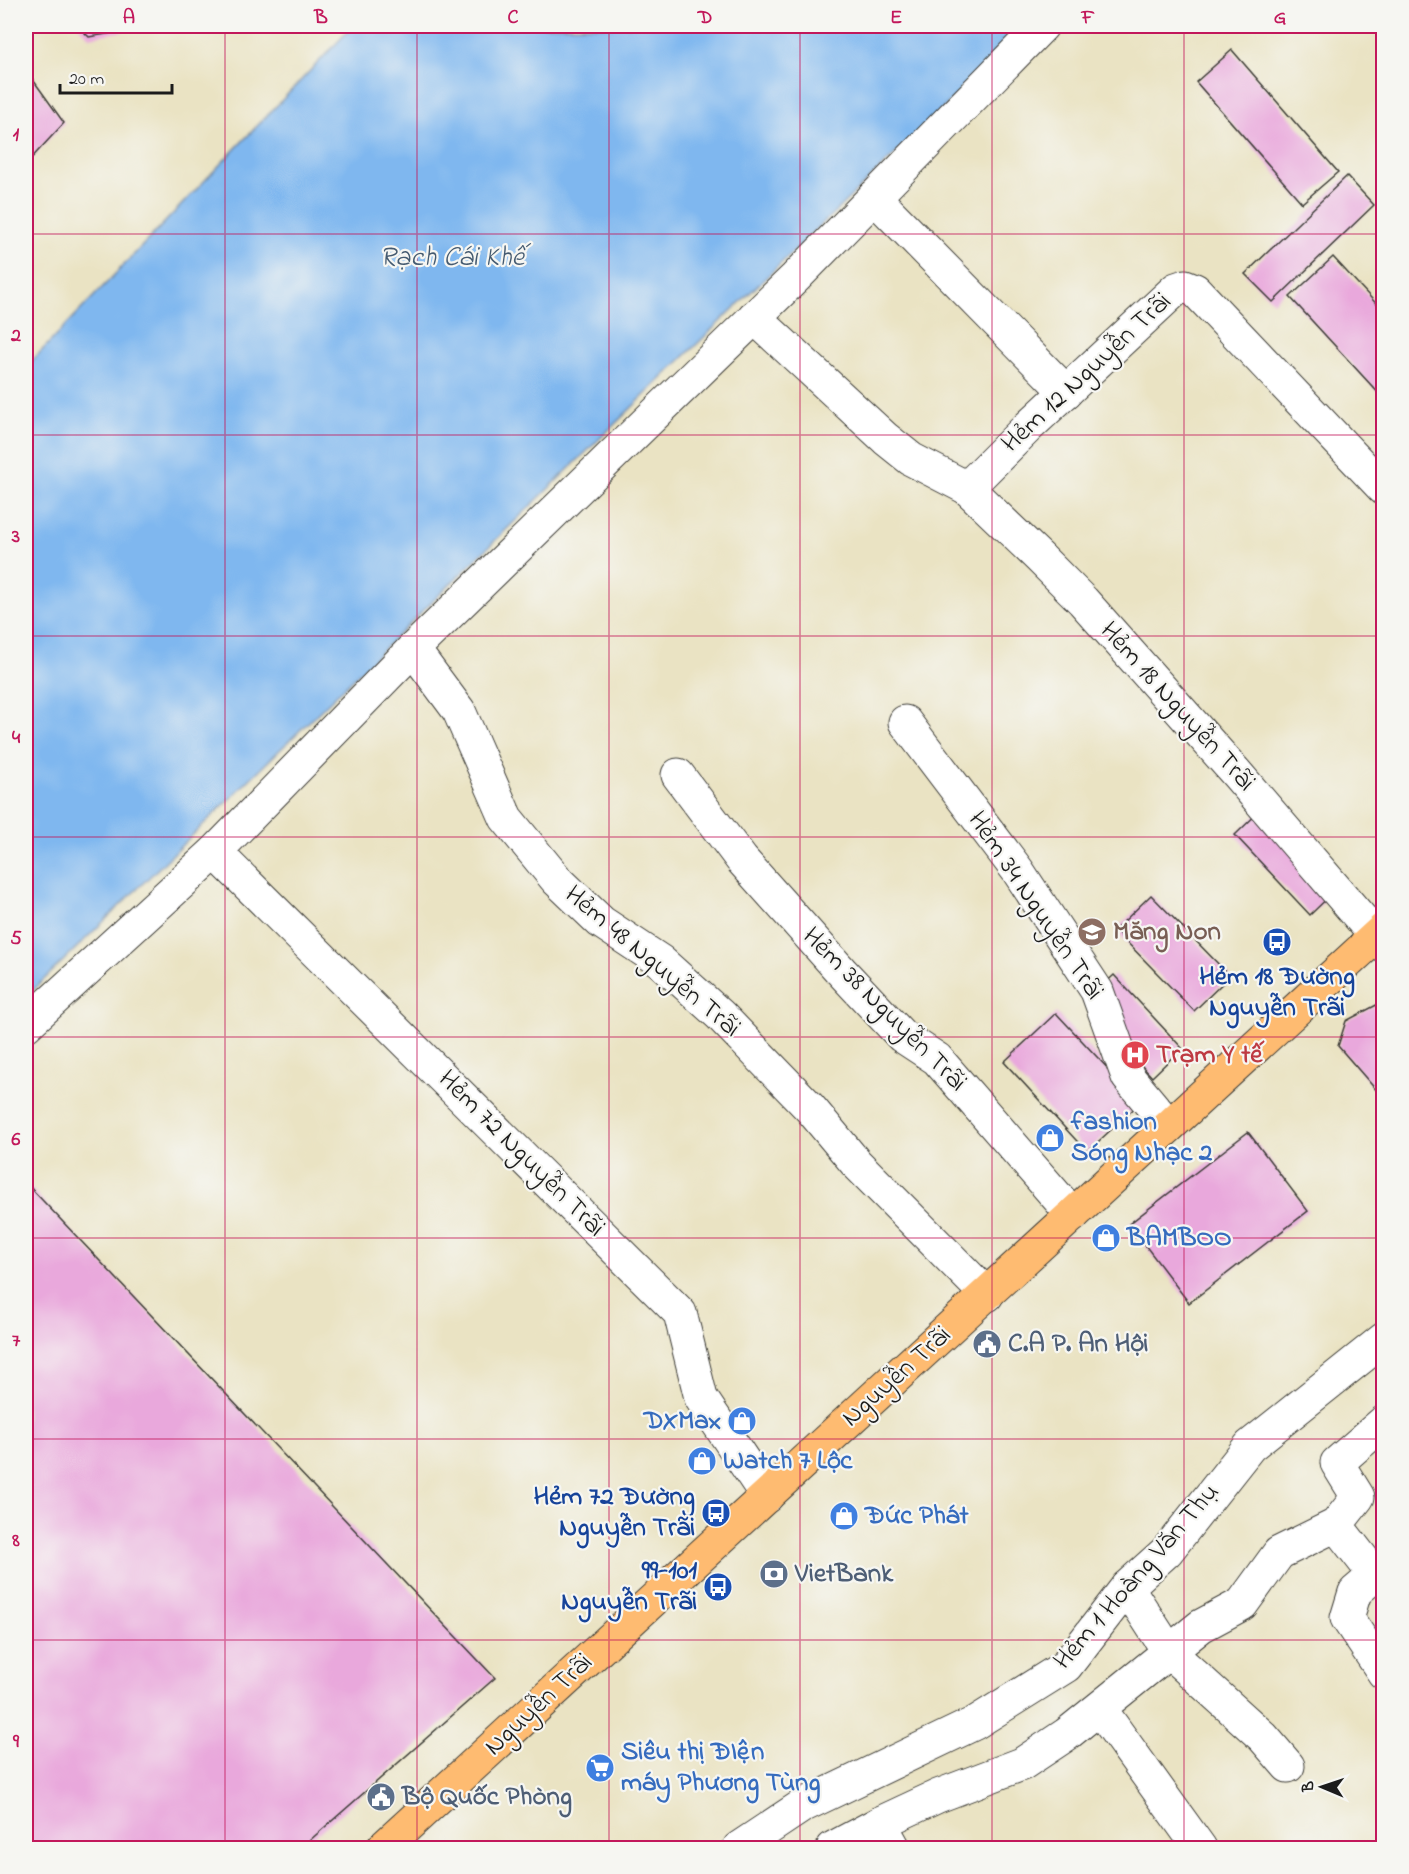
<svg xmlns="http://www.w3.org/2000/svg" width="1409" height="1874" font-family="'Indie Flower',sans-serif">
	<rect width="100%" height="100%" fill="#f6f6f2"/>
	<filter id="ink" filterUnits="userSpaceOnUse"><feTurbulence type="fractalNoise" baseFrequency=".0167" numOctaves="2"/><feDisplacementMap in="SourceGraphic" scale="12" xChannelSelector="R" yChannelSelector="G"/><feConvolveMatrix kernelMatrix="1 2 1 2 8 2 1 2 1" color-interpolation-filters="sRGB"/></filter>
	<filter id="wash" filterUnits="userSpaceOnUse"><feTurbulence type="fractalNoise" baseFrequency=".008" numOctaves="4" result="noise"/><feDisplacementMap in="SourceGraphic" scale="24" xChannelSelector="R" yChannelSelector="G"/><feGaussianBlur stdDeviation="1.35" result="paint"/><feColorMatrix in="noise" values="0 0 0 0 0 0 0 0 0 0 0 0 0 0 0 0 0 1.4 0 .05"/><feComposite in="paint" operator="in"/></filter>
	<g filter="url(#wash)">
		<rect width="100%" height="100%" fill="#eae3c3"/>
		<polygon fill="#7fb7ef" stroke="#4e6a86" stroke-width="1.5" points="353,26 1029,26 729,313 26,997 26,367"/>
		<g id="blocks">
			<g fill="#e9a8dc">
				<polygon points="78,26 147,26 148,27 89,37"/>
				<polygon points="1232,50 1338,172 1302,203 1196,82"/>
				<polygon points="26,70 64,123 26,164"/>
				<polygon points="1347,176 1374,205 1273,302 1245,274"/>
				<polygon points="1333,257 1384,312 1384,399 1290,297"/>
				<polygon points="1268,803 1344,882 1310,915 1235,835"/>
				<polygon points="1151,895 1230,976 1194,1011 1115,930"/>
				<polygon points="1114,975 1182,1048 1152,1077 1084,1003"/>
				<polygon points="1384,1001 1384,1099 1338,1046 1346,1021"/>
				<polygon points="1056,1013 1140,1103 1087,1152 1004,1062"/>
				<polygon points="1248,1132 1308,1211 1189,1303 1129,1224"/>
				<polygon points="26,1183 495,1678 301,1848 26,1848"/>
			</g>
		</g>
	</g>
	<g filter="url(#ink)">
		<use href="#blocks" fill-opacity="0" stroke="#3b3a35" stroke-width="1.5"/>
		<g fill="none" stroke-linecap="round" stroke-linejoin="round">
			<g stroke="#3b3a35" stroke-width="35">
				<g id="minor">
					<polyline points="874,197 1066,392"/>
					<polyline points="754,317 886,439 911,459 967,488 1039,557 1083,601 1237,774 1376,936"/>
					<polyline points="967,488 1028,427 1176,289 1185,286 1195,290 1384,489"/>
					<polyline points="413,649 459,711 506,818 556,879 601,922 660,961 720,1015 810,1108 856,1163 987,1295"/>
					<polyline points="905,722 1018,871 1097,991 1128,1077 1169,1126"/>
					<polyline points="678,775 742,860 841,971 902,1036 937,1059 1073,1215"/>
					<polyline points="215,852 680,1313 701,1398 767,1496"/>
					<polyline points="26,1025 215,852 413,649 795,278 1042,26"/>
					<polyline points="1336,1525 1375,1575 1355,1592 1347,1618 1384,1673"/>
					<polyline points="1127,1587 1169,1652 1263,1737 1288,1766"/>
					<polyline points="1100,1709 1200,1848"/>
					<polyline points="880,1823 894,1848"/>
					<polyline points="739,1848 802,1806 975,1723 1066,1666 1127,1587 1167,1551 1250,1446 1384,1339"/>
					<polyline points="833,1848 880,1823 938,1796 1022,1764 1067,1734 1201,1626 1242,1604 1279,1553 1336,1525 1358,1497 1337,1463 1384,1422"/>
				</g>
			</g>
			<g stroke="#3b3a35" stroke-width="35">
				<polyline id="major" points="383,1848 1384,929"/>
			</g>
			<use href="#minor" stroke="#fff" stroke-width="33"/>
			<use href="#major" stroke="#febb71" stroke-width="33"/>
		</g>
	</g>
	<path fill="none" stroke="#c2185b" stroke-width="1.5" stroke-opacity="0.55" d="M225 26V1848M417 26V1848M609 26V1848M800 26V1848M992 26V1848M1184 26V1848M26 234H1384M26 435H1384M26 636H1384M26 837H1384M26 1037H1384M26 1238H1384M26 1439H1384M26 1640H1384"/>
	<defs>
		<g id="school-disc" transform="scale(1.5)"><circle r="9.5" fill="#8d6e63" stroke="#f6f6f2"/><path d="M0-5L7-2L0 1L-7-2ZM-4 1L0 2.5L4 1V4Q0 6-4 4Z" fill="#fff"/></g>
		<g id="bus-disc" transform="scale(1.5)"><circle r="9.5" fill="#1a4fb4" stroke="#f6f6f2"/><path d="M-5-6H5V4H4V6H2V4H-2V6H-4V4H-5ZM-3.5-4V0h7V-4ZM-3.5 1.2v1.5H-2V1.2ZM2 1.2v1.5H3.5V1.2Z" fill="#fff"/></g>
		<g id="hospital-disc" transform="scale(1.5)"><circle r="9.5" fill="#e0444e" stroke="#f6f6f2"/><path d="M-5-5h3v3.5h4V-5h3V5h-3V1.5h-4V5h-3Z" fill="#fff"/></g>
		<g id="shop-disc" transform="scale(1.5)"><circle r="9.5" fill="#3f7fe0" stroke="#f6f6f2"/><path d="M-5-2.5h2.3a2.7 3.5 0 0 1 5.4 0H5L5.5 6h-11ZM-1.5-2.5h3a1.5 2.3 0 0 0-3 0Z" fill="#fff"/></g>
		<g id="civic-disc" transform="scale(1.5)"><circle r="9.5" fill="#5c6f8a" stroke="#f6f6f2"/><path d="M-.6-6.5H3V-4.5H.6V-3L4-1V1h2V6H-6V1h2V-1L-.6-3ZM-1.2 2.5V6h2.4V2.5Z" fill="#fff"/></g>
		<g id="bank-disc" transform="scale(1.5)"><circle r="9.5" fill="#5c6f8a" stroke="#f6f6f2"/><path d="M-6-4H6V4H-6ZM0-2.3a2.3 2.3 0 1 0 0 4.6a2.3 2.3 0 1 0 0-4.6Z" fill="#fff"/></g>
		<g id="supermarket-disc" transform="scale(1.5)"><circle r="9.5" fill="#3f7fe0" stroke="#f6f6f2"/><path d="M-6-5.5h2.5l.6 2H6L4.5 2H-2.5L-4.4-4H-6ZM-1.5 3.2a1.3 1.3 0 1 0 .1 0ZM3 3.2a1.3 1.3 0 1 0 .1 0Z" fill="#fff"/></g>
	</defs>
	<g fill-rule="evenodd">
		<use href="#school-disc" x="1092" y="932"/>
		<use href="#bus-disc" x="1277" y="942"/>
		<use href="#hospital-disc" x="1135" y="1055"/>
		<use href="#shop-disc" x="1050" y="1138"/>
		<use href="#shop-disc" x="1106" y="1238"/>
		<use href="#civic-disc" x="987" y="1344"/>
		<use href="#shop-disc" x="742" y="1421"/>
		<use href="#shop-disc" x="702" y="1461"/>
		<use href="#bus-disc" x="716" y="1513"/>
		<use href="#shop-disc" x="844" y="1516"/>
		<use href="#bank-disc" x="774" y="1574"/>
		<use href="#bus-disc" x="718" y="1587"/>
		<use href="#supermarket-disc" x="600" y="1768"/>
		<use href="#civic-disc" x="381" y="1797"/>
	</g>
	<g text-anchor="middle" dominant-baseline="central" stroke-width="4.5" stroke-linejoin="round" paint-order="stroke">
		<g font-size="27" fill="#1c1c1c" stroke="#f6f6f2">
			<text transform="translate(1087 373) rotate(-43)">Hẻm 12 Nguyễn Trãi</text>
			<text transform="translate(1177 707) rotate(48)">Hẻm 18 Nguyễn Trãi</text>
			<text transform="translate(1035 906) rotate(56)">Hẻm 34 Nguyễn Trãi</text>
			<text transform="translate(652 962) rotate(40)">Hẻm 48 Nguyễn Trãi</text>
			<text transform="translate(884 1010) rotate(45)">Hẻm 38 Nguyễn Trãi</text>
			<text transform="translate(521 1154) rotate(45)">Hẻm 72 Nguyễn Trãi</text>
			<text transform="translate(897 1377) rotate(-42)">Nguyễn Trãi</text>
			<text transform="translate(1137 1577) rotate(-49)">Hẻm 1 Hoàng Văn Thụ</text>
			<text transform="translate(539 1705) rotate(-43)">Nguyễn Trãi</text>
		</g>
		<g font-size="27" font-weight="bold" fill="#785e54" stroke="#f6f6f2" text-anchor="start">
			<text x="1113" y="932">Măng Non</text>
		</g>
		<g font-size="27" font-weight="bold" fill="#164399" stroke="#f6f6f2" text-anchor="end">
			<text x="1277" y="977" text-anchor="middle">Hẻm 18 Đường<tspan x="1277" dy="31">Nguyễn Trãi</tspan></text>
			<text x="695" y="1497">Hẻm 72 Đường<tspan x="695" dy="31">Nguyễn Trãi</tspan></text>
			<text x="697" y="1571">99-101<tspan x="697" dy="31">Nguyễn Trãi</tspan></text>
		</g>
		<g font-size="27" font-weight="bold" fill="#be3a42" stroke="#f6f6f2" text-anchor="start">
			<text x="1156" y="1055">Trạm Y tế</text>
		</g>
		<g font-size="27" font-weight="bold" fill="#366cbe" stroke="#f6f6f2" text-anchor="start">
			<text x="1071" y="1122">fashion<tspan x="1071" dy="31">Sóng Nhạc 2</tspan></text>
			<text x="1127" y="1238">BAMBOO</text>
			<text x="721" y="1421" text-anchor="end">DXMax</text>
			<text x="723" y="1461">Watch 7 Lộc</text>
			<text x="865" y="1516">Đức Phát</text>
			<text x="621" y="1752">Siêu thị ĐIện<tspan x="621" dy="31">máy Phương Tùng</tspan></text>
		</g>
		<g font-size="27" font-weight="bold" fill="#4e5e75" stroke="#f6f6f2" text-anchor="start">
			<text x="1008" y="1344">C.A P. An Hội</text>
			<text x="795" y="1574">VietBank</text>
			<text x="402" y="1797">Bộ Quốc Phòng</text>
		</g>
		<g font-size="28" font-style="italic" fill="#445a70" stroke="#f6f6f2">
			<text x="452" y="258">Rạch Cái Khế</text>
		</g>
	</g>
	<rect width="1409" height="1874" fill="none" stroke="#f6f6f2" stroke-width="66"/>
	<g transform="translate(1322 1787) rotate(272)" stroke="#f6f6f2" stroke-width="4.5" paint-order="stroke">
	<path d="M0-4.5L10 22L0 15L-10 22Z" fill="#1c1c1c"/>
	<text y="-9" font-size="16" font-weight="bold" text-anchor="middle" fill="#1c1c1c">B</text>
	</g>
	<path d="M60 84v9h112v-9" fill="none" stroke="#1c1c1c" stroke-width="3"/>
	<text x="69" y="84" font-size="18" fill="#1c1c1c" stroke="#f6f6f2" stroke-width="4.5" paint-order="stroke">20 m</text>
	<rect x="33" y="33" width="1343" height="1808" fill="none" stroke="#c2185b" stroke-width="2"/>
	<g font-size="20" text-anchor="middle" font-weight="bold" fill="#c2185b">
		<text x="129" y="23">A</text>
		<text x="321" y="23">B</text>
		<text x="513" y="23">C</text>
		<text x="705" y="23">D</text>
		<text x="896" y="23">E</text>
		<text x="1088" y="23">F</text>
		<text x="1280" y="23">G</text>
		<text x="16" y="140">1</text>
		<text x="16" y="341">2</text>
		<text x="16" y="542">3</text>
		<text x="16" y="743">4</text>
		<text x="16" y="944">5</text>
		<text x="16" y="1145">6</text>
		<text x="16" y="1346">7</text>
		<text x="16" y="1546">8</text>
		<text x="16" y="1747">9</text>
	</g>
</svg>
